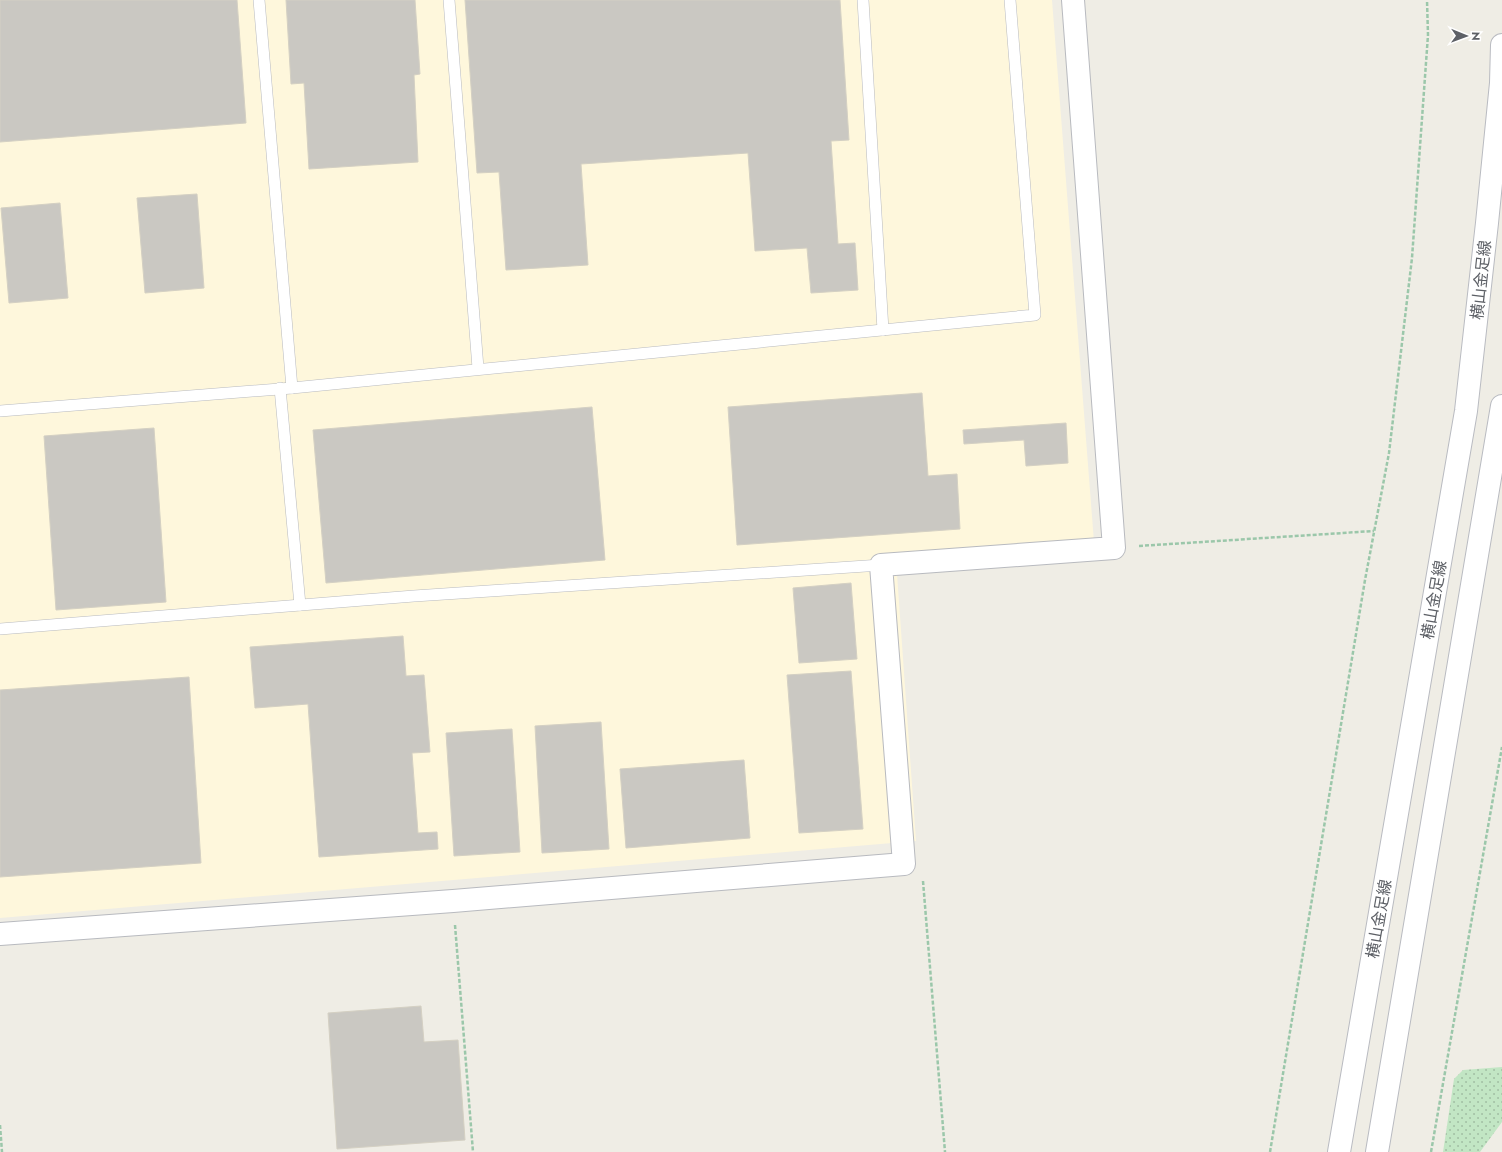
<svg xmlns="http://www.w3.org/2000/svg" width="1502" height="1152" font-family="Jost,'Noto Sans JP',sans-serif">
	<defs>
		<pattern id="grass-dots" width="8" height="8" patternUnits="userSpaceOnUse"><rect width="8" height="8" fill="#c2e6c4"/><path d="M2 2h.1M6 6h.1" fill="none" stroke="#a1bea3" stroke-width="1.8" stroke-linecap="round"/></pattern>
	</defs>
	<rect width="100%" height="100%" fill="#efede5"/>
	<polygon fill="#fef7dc" points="0,0 1052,0 1095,555 897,574 916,841 0,918"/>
	<polygon fill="url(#grass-dots)" points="1502,1067 1502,1122 1480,1152 1443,1152 1454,1079 1463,1070"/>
	<g fill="#cac8c2" stroke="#d4d0c3">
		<polygon points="0,0 237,0 246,123 0,142"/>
		<polygon points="286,0 415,0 420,74 414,75 418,162 309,169 304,83 291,84"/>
		<polygon points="465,0 840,0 849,140 831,141 838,244 855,243 858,290 811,293 807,248 755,251 748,153 581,164 588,265 506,270 499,172 477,173"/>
		<polygon points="197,194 204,288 145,293 137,198"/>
		<polygon points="60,203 68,298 9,303 1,208"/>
		<polygon points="922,393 928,476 957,474 960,529 737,545 728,407"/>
		<polygon points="592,407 605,560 326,583 313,430"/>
		<polygon points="1066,423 1068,463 1026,466 1024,440 964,444 963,430"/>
		<polygon points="154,428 166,602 56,610 44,436"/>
		<polygon points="851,583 857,659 799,663 793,588"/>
		<polygon points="403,636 406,676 424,675 430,752 412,753 418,833 437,832 438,849 319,857 308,704 255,708 250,647"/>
		<polygon points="851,671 863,829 799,833 787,675"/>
		<polygon points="189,677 201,863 0,877 0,690"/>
		<polygon points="601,722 609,849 542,853 535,726"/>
		<polygon points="512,729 520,852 454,856 446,733"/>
		<polygon points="744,760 750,838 626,848 620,769"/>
		<polygon points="421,1006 424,1042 458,1040 465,1140 337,1149 328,1013"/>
	</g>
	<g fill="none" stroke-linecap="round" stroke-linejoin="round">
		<g stroke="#b8babf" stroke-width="12">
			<g id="lane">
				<polyline points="259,0 292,388"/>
				<polyline points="449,0 478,368"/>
				<polyline points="863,0 883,330"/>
				<polyline points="280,388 300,605"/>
				<polyline points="0,411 292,388 1035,315 1010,0"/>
				<polyline points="0,629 414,596 881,565"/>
			</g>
		</g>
		<g stroke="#b8babf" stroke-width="24">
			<polyline id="street" points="0,934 453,901 904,864 881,565 1114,548 1073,0"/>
		</g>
		<g stroke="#b9bbc1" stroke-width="24">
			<g id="secondary">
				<polyline points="1339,1152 1466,411 1487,223 1501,83 1502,45"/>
				<polyline points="1377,1152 1502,406"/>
			</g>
		</g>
		<g stroke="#9bc7aa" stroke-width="2.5" stroke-dasharray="4 2" stroke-linecap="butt">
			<polyline points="1139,546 1374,531"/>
			<polyline points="923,881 945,1152"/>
			<polyline points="455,925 473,1152"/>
			<polyline points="0,1125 2,1152"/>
			<polyline points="1270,1152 1365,580 1389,453 1412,258 1428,35 1427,0"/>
			<polyline points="1431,1152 1502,747"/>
		</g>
		<use href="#lane" stroke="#fff" stroke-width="11"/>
		<use href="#street" stroke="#fff" stroke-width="22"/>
		<use href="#secondary" stroke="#fff" stroke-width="22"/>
	</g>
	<g text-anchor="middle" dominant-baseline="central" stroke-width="3" stroke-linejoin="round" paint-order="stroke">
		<g font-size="16" fill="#5d6066" stroke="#fff">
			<text transform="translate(1481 280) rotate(-84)">横山金足線</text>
			<text transform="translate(1434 600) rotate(-80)">横山金足線</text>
			<text transform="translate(1379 919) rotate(-80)">横山金足線</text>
		</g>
	</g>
	<g transform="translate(1466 36) rotate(91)" stroke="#ffffff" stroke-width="3" paint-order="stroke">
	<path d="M0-3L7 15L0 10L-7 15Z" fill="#5d6066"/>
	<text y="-6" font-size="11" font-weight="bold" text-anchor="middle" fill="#5d6066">N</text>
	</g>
</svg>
